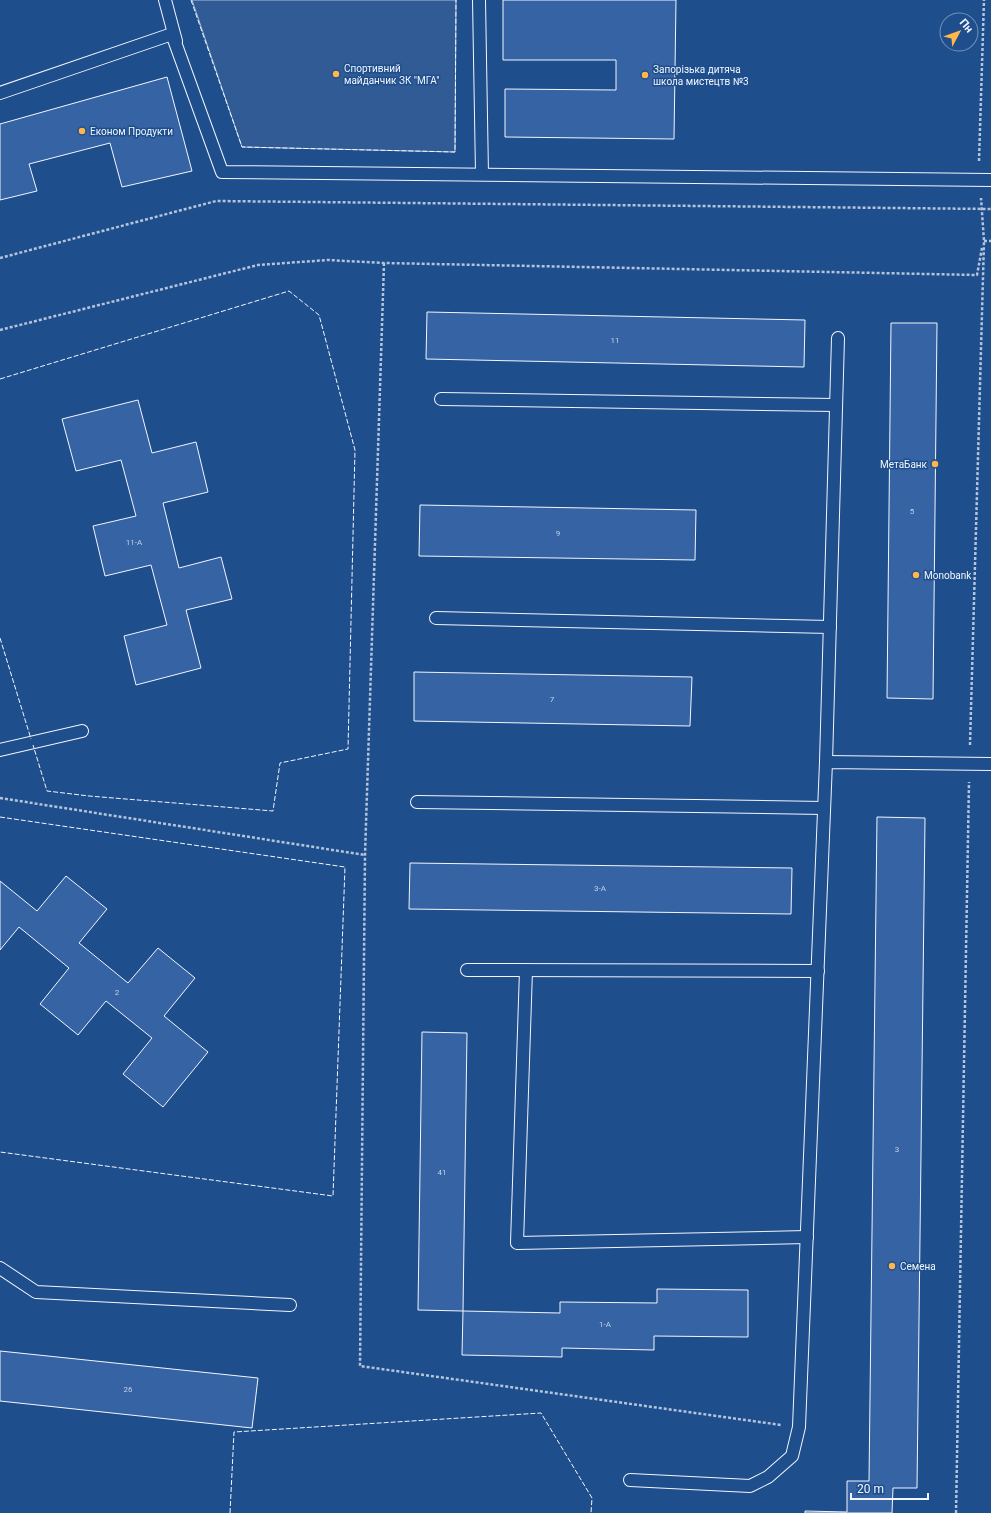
<svg xmlns="http://www.w3.org/2000/svg" width="991" height="1513" font-family="Roboto,sans-serif">
	<rect width="100%" height="100%" fill="#1f4e8c"/>
	<polygon fill="#305b95" stroke="#a8bbd7" points="192,0 456,0 455,152 242,147"/>
	<g fill="#3563a3" stroke="#f2f6ff">
		<polygon points="503,0 676,0 674,139 505,137 505,89 616,90 616,60 503,60"/>
		<polygon points="167,77 192,171 122,187 110,143 29,164 37,191 0,200 0,124"/>
		<polygon points="427,312 805,320 804,367 426,359"/>
		<polygon points="891,323 937,323 933,699 887,698"/>
		<polygon points="138,400 152,453 196,442 208,492 163,503 179,568 221,557 232,599 186,610 201,668 136,685 124,636 167,625 151,565 105,576 93,526 136,516 121,460 76,471 62,419"/>
		<polygon points="420,505 696,510 695,560 419,556"/>
		<polygon points="414,672 692,677 690,726 414,721"/>
		<polygon points="877,817 925,818 917,1488 893,1488 892,1513 805,1513 805,1511 847,1512 847,1481 869,1481"/>
		<polygon points="410,863 792,868 791,914 409,909"/>
		<polygon points="66,876 107,909 79,943 128,983 158,948 195,978 164,1016 208,1052 163,1107 123,1074 152,1038 106,1001 78,1035 40,1004 69,968 19,927 0,950 0,881 37,911"/>
		<polygon points="422,1032 467,1033 463,1311 418,1310"/>
		<polygon points="657,1289 748,1290 748,1337 654,1336 654,1350 562,1348 562,1357 462,1355 463,1311 560,1313 560,1302 657,1303"/>
		<polygon points="0,1351 258,1378 252,1428 0,1401"/>
	</g>
	<g fill="none" stroke-linecap="round" stroke-linejoin="round">
		<g stroke="#f2f6ff" stroke-width="14">
			<g id="service">
				<polyline points="165,0 176,41"/>
				<polyline points="479,0 482,174"/>
				<polyline points="0,93 172,34 222,172 991,180"/>
				<polyline points="441,399 836,405"/>
				<polyline points="436,618 830,627"/>
				<polyline points="0,750 82,731"/>
				<polyline points="826,762 838,338"/>
				<polyline points="417,802 824,808"/>
				<polyline points="467,970 818,971"/>
				<polyline points="526,970 517,1243 807,1237"/>
				<polyline points="0,1268 36,1292 290,1305"/>
				<polyline points="630,1480 750,1486 768,1477 792,1456 799,1427 826,762 991,764"/>
			</g>
		</g>
		<g stroke="#b3c4dc" stroke-width="2.5" stroke-dasharray="3 2" stroke-linecap="butt">
			<polyline points="979,161 984,0"/>
			<polyline points="984,241 991,241"/>
			<polyline points="0,258 216,201 991,209"/>
			<polyline points="384,263 365,855 360,1366 781,1425"/>
			<polyline points="0,330 258,265 328,260 384,263 977,275 982,248"/>
			<polyline points="970,745 984,241 981,198"/>
			<polyline points="0,798 365,855"/>
			<polyline points="956,1513 969,782"/>
		</g>
		<use href="#service" stroke="#1f4e8c" stroke-width="12"/>
		<g stroke="#f2f6ff" stroke-width="1" stroke-dasharray="5 2" stroke-linecap="butt">
			<polyline points="191,0 242,147 455,152 456,0"/>
			<polyline points="0,379 289,291 319,315 355,450 348,749 280,763 273,811 89,796 47,791 33,745"/>
			<polyline points="0,638 31,739"/>
			<polyline points="0,817 345,867 333,1196 0,1152"/>
			<polyline points="230,1513 234,1432 541,1413 592,1498 591,1513"/>
		</g>
	</g>
	<g fill="#ffb74d" stroke="#1f4e8c" stroke-width="1.5">
		<circle cx="336" cy="74" r="4"/>
		<circle cx="645" cy="75" r="4"/>
		<circle cx="82" cy="131" r="4"/>
		<circle cx="935" cy="464" r="4"/>
		<circle cx="916" cy="575" r="4"/>
		<circle cx="892" cy="1266" r="4"/>
	</g>
	<g text-anchor="middle" dominant-baseline="central" stroke-width="3" stroke-linejoin="round" paint-order="stroke">
		<g font-size="8" fill="#c3d1e8">
			<text x="615" y="340">11</text>
			<text x="912" y="511">5</text>
			<text x="558" y="533">9</text>
			<text x="134" y="542">11-А</text>
			<text x="552" y="699">7</text>
			<text x="600" y="888">3-А</text>
			<text x="117" y="992">2</text>
			<text x="897" y="1149">3</text>
			<text x="442" y="1172">41</text>
			<text x="605" y="1324">1-А</text>
			<text x="128" y="1389">26</text>
		</g>
		<g font-size="10" fill="#f2f6ff" stroke="#1f4e8c" text-anchor="start">
			<text x="344" y="68">Спортивний<tspan x="344" dy="12">майданчик ЗК "МГА"</tspan></text>
			<text x="653" y="69">Запорізька дитяча<tspan x="653" dy="12">школа мистецтв №3</tspan></text>
			<text x="90" y="131">Економ Продукти</text>
			<text x="927" y="464" text-anchor="end">МетаБанк</text>
			<text x="924" y="575">Monobank</text>
			<text x="900" y="1266">Семена</text>
		</g>
	</g>
	<g transform="translate(959 32) rotate(49)"><circle r="19" fill="#1f4e8c" stroke="#7391ba"/>
	<path d="M0-3L7 15L0 10L-7 15Z" fill="#ffb74d"/>
	<text y="-6" font-size="11" font-weight="bold" text-anchor="middle" fill="#f2f6ff">Пн</text>
	</g>
	<path d="M851 1493v6h77v-6" fill="none" stroke="#f2f6ff" stroke-width="2"/>
	<text x="857" y="1493" font-size="12" fill="#f2f6ff" stroke="#1f4e8c" stroke-width="3" paint-order="stroke">20 m</text>
</svg>
